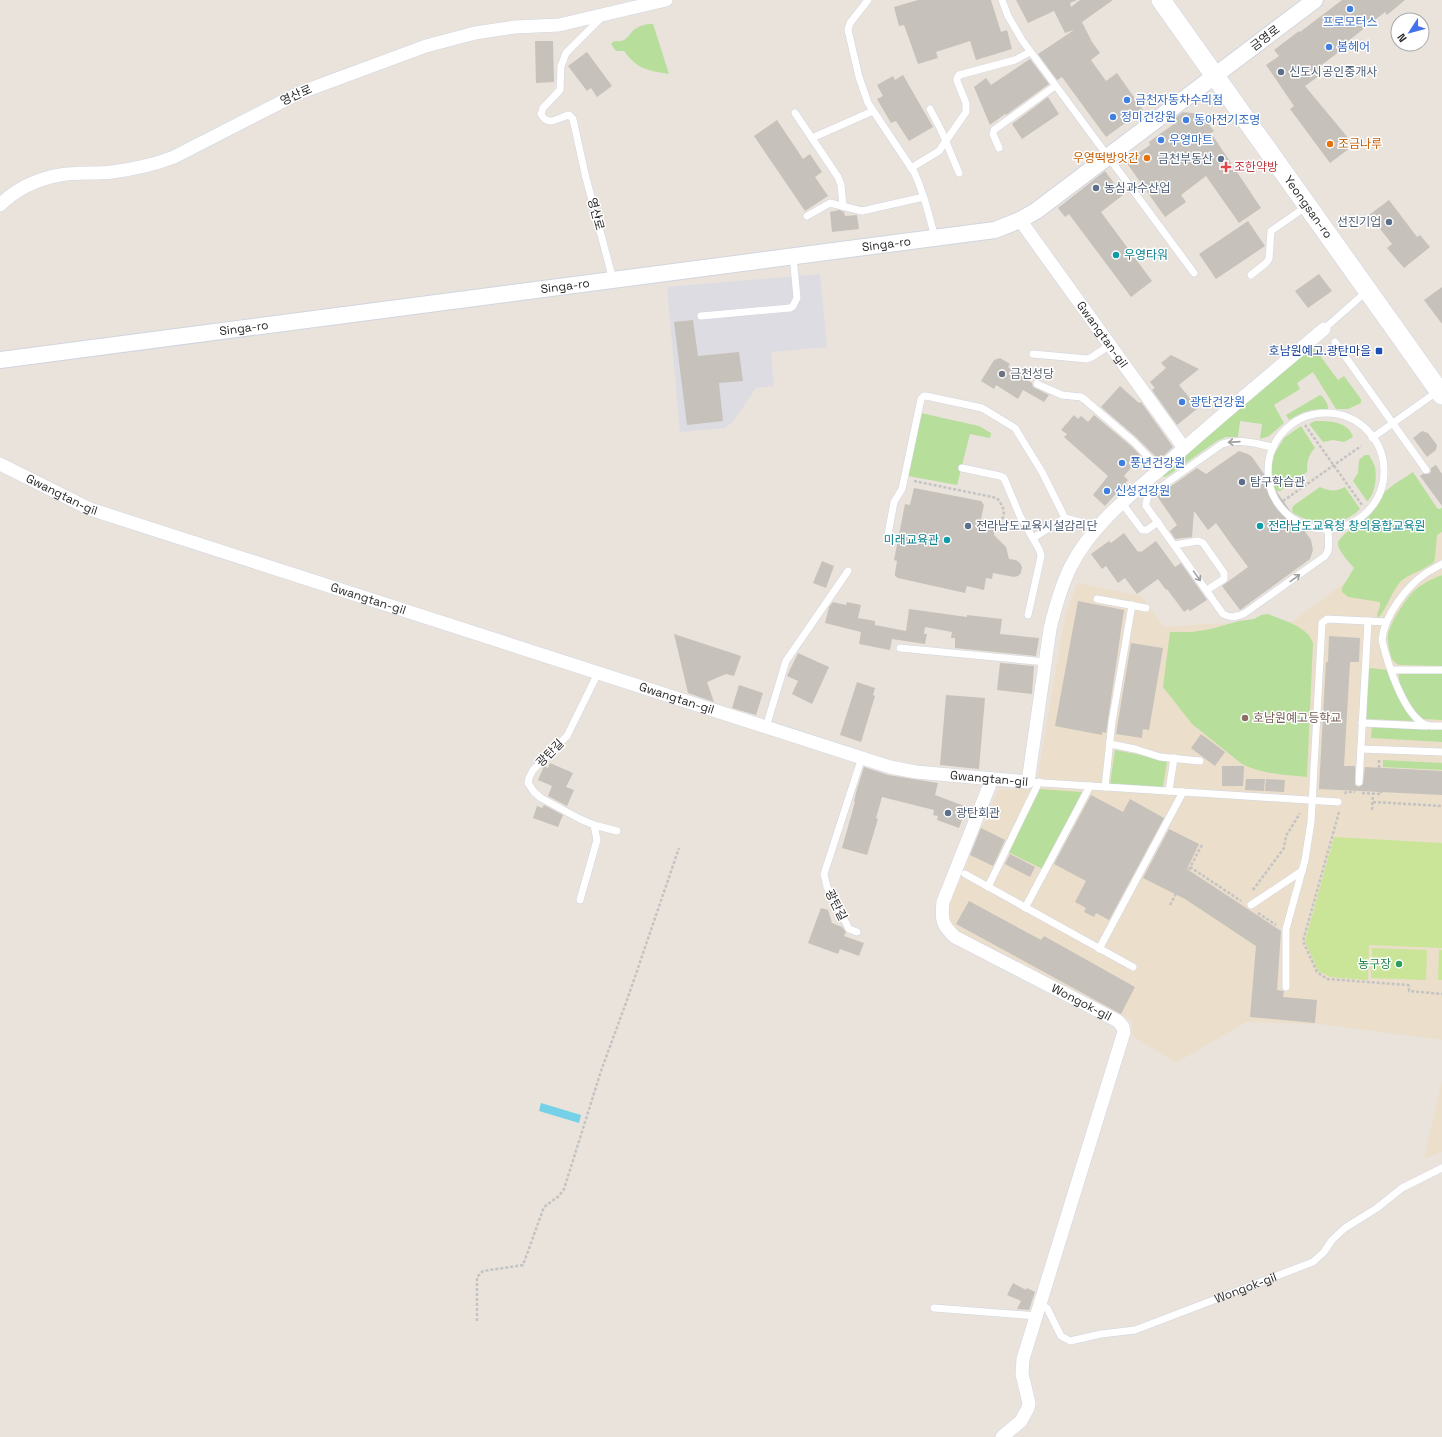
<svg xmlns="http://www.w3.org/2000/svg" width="1442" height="1437" font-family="'Space Grotesk','Noto Sans KR',sans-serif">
	<rect width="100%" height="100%" fill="#eae3db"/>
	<polygon fill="#dddce3" points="820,274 827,347 771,352 774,386 756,388 733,422 724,428 680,432 667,287"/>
	<g fill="#ebdfcc">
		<polygon points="1442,510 1442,1040 1318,1024 1246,1022 1176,1063 1131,1035 1133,1021 956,931 949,917 949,905 998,790 1036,787 1065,617 1077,583 1141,596 1164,627 1204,624 1286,622 1293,621"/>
		<polygon points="1442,1080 1442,1152 1424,1159"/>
	</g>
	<g fill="#b7de9b">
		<path d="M653 24 669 74C647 70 638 70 624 51H616L611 44 614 41C628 43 627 35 635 29 641 25 646 24 653 24Z"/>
		<polygon points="1313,346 1338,380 1344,376 1361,399 1361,403 1348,409 1336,409 1313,372 1297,383 1300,389 1274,405 1284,423 1269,436 1260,439 1262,424 1240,421 1238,437 1226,437 1217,441 1170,474 1165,477 1161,476"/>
		<path d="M1320 395C1324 397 1329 405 1328 409 1311 409 1303 411 1289 420L1286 415Z"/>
		<polygon points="921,413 979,426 991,433 990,438 970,434 957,485 908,476"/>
		<path d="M1315 421C1329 421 1348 421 1353 437L1344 442 1333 440 1323 442 1309 424Z"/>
		<path d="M1301 426 1315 448C1308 455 1307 462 1307 472L1280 491H1277L1274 488 1271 465 1272 458 1284 438Z"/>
		<path d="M1365 455H1369C1371 459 1374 463 1375 467 1377 476 1375 496 1367 501L1353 481 1358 473 1359 460Z"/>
		<path d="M1413 472 1437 508 1439 509 1442 508V532L1437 535 1435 558 1434 562C1424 570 1411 573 1401 581 1392 591 1385 612 1378 618L1377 614 1380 607V602L1348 597 1342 592V588L1354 568C1350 563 1337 550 1338 543 1340 535 1361 522 1368 517 1375 511 1377 501 1383 494 1391 485 1403 479 1413 472Z"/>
		<path d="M1320 487C1329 491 1336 492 1345 487L1360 509C1350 520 1328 528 1313 523 1306 520 1300 516 1293 513L1292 510 1293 506Z"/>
		<path d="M1442 575V666L1399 665C1397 664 1394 662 1392 659 1390 654 1387 640 1388 635 1390 623 1405 600 1413 592 1421 584 1432 579 1442 575Z"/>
		<path d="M1268 614C1284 621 1307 626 1313 643L1307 777C1285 775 1262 774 1242 764L1192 724 1163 687 1170 632H1192L1211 629 1239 621 1254 619 1261 615Z"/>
		<polygon points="1371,668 1387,670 1399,699 1413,721 1367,719 1366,718 1368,669"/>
		<path d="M1401 672H1442V720L1423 719C1413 710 1397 688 1399 674Z"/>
		<polygon points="1372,726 1442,730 1442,742 1371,738"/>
		<polygon points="1115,750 1166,760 1167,762 1163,786 1161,788 1110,784"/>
		<polygon points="1383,760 1442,763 1442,770 1383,767"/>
		<polygon points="1040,789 1082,792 1043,869 1008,852"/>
	</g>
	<g fill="#cae597">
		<polygon points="1334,837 1442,843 1442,948 1369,945 1368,980 1330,977 1318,971 1305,941"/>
		<polygon points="1372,948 1427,950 1426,980 1371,978"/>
		<polygon points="1439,950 1442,950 1442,980 1438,980"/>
	</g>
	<polygon fill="#74d1e7" points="541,1103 581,1115 579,1123 539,1111"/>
	<g fill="#c6c1ba">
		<polygon points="918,0 991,0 1001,32 1007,30 1012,49 976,60 970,41 936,52 938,58 918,64 904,25 899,26 894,7"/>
		<polygon points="1016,0 1077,0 1070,3 1071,7 1080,0 1113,0 1082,22 1092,42 1100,53 1091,60 1106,81 1117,73 1143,110 1106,137 1062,77 1057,80 1038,54 1074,30 1065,33 1054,11 1028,23"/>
		<polygon points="1342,0 1405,0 1387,15 1385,12 1342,46 1344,48 1319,67 1323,73 1305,86 1354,145 1330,163 1290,109 1294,106 1266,65 1279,56 1274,50 1299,31 1300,32"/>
		<polygon points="535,41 553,41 554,82 536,83"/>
		<polygon points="587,52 612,86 597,97 591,88 587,91 568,66"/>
		<polygon points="1030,59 1049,84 1006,115 1005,114 990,125 974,87 986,78 991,85"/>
		<polygon points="903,75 933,127 909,141 896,121 891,123 877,99 883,96 877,85 893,76 895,80"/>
		<polygon points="1048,97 1059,114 1022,139 1012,124"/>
		<polygon points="1183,112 1201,114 1214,131 1211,133 1261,208 1239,223 1206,176 1181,195 1186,202 1165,217 1126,162 1150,145 1149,142 1178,121 1175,118"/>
		<polygon points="777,120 803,159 810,154 822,172 815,177 828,196 805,211 754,136"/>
		<polygon points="1105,171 1123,195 1101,212 1152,281 1131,297 1069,214 1065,217 1058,208"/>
		<polygon points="1389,200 1417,237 1420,235 1430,247 1404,268 1387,248 1392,244 1369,215"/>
		<polygon points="839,210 844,212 845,216 857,215 859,229 832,232 830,212"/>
		<polygon points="1248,221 1265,246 1216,279 1199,254"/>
		<polygon points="1319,274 1332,291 1308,308 1295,291"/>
		<polygon points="1442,287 1442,324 1424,300"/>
		<polygon points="693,320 698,356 739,352 743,381 719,383 723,421 687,425 674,322"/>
		<polygon points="1171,355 1199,369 1179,385 1198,408 1177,425 1152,390 1155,388 1150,382 1166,368 1161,363"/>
		<polygon points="1000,358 1010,364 1008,367 1032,383 1033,387 1049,395 1044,402 1023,390 1018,399 996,385 994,389 981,381 994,360"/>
		<polygon points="1120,386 1139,403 1141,402 1173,447 1159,460 1137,438 1101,407"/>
		<polygon points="1074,415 1078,419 1081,416 1088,422 1094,415 1131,446 1141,456 1124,476 1128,480 1105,506 1093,495 1108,476 1064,437 1067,434 1061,430"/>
		<polygon points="1422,431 1428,433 1437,445 1436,450 1427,457 1413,438"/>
		<polygon points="1239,451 1248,454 1252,457 1311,540 1313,550 1310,559 1240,610 1222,586 1248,567 1231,544 1216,523 1208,530 1194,511 1192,537 1175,539 1170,531 1177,525 1157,496 1197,468 1206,474"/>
		<polygon points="1436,465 1442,474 1442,506 1420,476 1423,474 1429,474 1431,472 1431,468"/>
		<polygon points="914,488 981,501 984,505 981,519 996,522 994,535 1006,547 1009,559 1016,560 1020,563 1022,567 1021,573 1018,576 1014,577 993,573 992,579 986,578 984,590 967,586 965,593 898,578 895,576 895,573 897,561 894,560 905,504 910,505"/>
		<polygon points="1124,533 1138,552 1140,551 1141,552 1156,541 1175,567 1181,563 1207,600 1190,611 1188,609 1184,612 1167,589 1166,590 1158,579 1137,594 1125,578 1118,583 1106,566 1102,569 1091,554 1109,541 1111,543"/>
		<polygon points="822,561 834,566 826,588 813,583"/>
		<polygon points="1078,601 1124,610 1106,733 1102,732 1102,735 1055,726"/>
		<polygon points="833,602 846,605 847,602 861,605 858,618 875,621 875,625 906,631 909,609 967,617 967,615 1002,619 1000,634 1039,638 1036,656 955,648 955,638 951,638 952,632 925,627 924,634 927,634 925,644 892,639 890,650 859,644 861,632 825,623 829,607"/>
		<polygon points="674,634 741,656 734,676 726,674 707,682 714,702 688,693"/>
		<polygon points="1329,636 1360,638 1359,662 1350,662 1344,766 1355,766 1355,785 1359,787 1363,784 1365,767 1442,771 1442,795 1319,789 1326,662 1328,662"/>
		<polygon points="1131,643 1163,648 1149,730 1143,729 1142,738 1116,734"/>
		<polygon points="798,653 829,667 812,704 792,694 798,681 787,676"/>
		<polygon points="1000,663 1034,666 1032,694 997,690"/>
		<polygon points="857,682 875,688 873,695 875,696 861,742 840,735"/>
		<polygon points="739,685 763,693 756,715 732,708"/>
		<polygon points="946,695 985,698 979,769 940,765"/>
		<polygon points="1201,734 1225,752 1215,766 1191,748"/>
		<polygon points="550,763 573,773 566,787 574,790 567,806 548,796 552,786 538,780 544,766 548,768"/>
		<polygon points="1222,766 1244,766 1243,786 1222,786"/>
		<polygon points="864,767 888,775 938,783 935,795 967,807 959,828 937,820 938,816 933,815 934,810 882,797 876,818 878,819 867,855 842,848 855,802 854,801 857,789"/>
		<polygon points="1246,779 1265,779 1264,791 1245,790"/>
		<polygon points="1266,779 1285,780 1284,792 1265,791"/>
		<polygon points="1091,795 1123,812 1130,799 1164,818 1109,920 1096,913 1094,917 1084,912 1086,908 1075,902 1086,881 1054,864"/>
		<polygon points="544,805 563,815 558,827 533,818 537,806 542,808"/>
		<polygon points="981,828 1005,840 993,866 970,855"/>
		<polygon points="1169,829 1199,844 1187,869 1281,931 1277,990 1284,991 1283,997 1317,1000 1315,1023 1250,1017 1256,946 1185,899 1143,878"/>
		<polygon points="1010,854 1035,867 1030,877 1005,864"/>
		<polygon points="969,901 1041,940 1044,936 1135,987 1121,1014 956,924"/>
		<polygon points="821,908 828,910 832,923 842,927 846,932 844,936 864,943 859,956 840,949 838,954 808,943"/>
		<polygon points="1013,1283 1026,1290 1027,1288 1035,1292 1029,1310 1017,1309 1021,1301 1007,1295"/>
	</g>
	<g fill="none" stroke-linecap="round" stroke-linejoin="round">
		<g stroke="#d1d5e1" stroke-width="8">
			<g id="service">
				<path d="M868 0 850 23 848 30 859 77 868 103 914 172C924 193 929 215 935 238"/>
				<polyline points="1002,0 1008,16 1022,40 1194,273"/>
				<path d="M602 17 566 53 561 66 560 90 543 108 541 114C548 128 559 117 569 115L573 119 585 174 613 280"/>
				<polyline points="930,109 941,130 959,173"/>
				<polyline points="795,113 838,177 841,185 843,206"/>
				<polyline points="812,138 873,111"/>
				<polyline points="999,148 993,134 994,130 1055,86"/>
				<polyline points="911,168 939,151 966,112 966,103 957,81 957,78 959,75 1015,60 1030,52"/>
				<polyline points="807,216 830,203 862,211 924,197"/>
				<polyline points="1251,275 1266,263 1269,259 1271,231 1307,206"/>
				<polyline points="701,316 790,308 793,306 797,298 793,256"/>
				<polyline points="1324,329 1367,291"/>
				<polyline points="1335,342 1426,470"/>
				<polyline points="1033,354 1087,359 1092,357 1110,345"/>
				<polyline points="1037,384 1062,395 1081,397 1084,399 1134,442 1160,469"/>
				<circle cx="1326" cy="471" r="58"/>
				<polyline points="1372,438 1438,391"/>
				<path d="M1273 447C1256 444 1239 438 1222 444L1148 496 1146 503V506L1223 614C1230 618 1238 617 1245 613L1325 556C1331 550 1328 539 1328 530"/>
				<polyline points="962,468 1000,476 1004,478 1020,516 1039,549 1041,555 1040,561 1028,615"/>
				<polyline points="1122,503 1142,530 1147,530 1158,522"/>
				<polyline points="888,534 894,502 902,489 921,399 924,396 926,396 982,408 1015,428 1042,472 1065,518"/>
				<polyline points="1033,538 1065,518 1098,527"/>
				<polyline points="1174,545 1198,541 1203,543 1224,573 1224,579 1207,590"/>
				<path d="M1442 564C1437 567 1431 570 1426 573 1406 587 1384 616 1382 640 1387 662 1403 713 1424 724 1429 727 1436 726 1442 726"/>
				<polyline points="1097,599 1146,608"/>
				<polyline points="900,648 1046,662"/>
				<polyline points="1392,670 1442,670"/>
				<polyline points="598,673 567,736 533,770 529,778 528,783 534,792 541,798 580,819 594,825 617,831"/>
				<polyline points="1362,723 1426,726"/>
				<polyline points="766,727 786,661 848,571"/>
				<polyline points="1110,744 1135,749 1160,757 1200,761"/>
				<polyline points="1361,749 1442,752"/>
				<polyline points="1028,782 1338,802"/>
				<polyline points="1359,782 1368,621"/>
				<polyline points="1105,787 1112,722 1132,605"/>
				<polyline points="1169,791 1174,758"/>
				<polyline points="965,874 1133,967"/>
				<polyline points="988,887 1039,782"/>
				<polyline points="580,900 597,840 594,825"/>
				<polyline points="1251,905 1302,871"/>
				<polyline points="1025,908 1090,786"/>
				<polyline points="857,932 849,929 847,925 827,887 824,874 862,757"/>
				<polyline points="1099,949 1183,792"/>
				<polyline points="1286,987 1286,929 1305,860 1311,822 1322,623 1327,619 1386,622"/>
				<path id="s1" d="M1040 1304 1047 1308 1061 1336 1070 1341 1101 1334 1135 1330 1313 1262 1324 1252 1332 1240 1345 1228 1377 1208 1402 1188 1442 1168"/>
				<polyline points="934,1308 1037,1316"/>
			</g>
		</g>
		<g stroke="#d1d5e1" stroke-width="14">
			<g id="minor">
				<path d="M0 205C16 189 38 179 60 175 77 172 95 174 112 172 134 169 154 165 174 157L299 93 426 46 475 33 515 27 559 25 666 0"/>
				<path id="s2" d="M1020 220 1184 448"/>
				<path id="s3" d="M0 464 90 509 890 767 916 772 1028 782 1050 629C1055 608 1061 586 1071 566 1092 525 1129 496 1163 467 1215 420 1270 375 1324 329"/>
				<path id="s4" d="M992 779 943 902C941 920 942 925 955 937L1118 1021 1123 1027 1124 1032 1023 1359 1022 1374 1029 1403 1028 1408 1021 1421 1002 1437"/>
			</g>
		</g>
		<g stroke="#d1d5e1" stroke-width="18">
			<g id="tertiary">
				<path id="s5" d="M0 360 995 230 1020 220 1036 211 1315 0"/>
			</g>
		</g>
		<g stroke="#d1d5e1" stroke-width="20">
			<g id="secondary">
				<path id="s6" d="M1161 0 1442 395"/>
			</g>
		</g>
		<g stroke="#c3c3c3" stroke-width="2.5" stroke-dasharray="3 2" stroke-linecap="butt">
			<polyline points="1305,425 1362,505"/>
			<path d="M914 481 997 498C1006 510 1007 517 995 526"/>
			<polyline points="1283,501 1361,446"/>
			<polyline points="1379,768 1379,760"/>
			<polyline points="1362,793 1381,794 1381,792"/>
			<polyline points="1345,794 1346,792 1355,792"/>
			<polyline points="1373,802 1442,806"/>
			<polyline points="1372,810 1373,793"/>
			<polyline points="1339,812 1303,941 1317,972 1327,979 1408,985 1409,986 1409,991 1442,994"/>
			<polyline points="1190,867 1241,901"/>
			<polyline points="1253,890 1284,848 1286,836 1300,813"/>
			<polyline points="1170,905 1203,843"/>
			<polyline points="1258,913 1276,925"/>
			<polyline points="477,1321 477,1277 483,1271 523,1265 544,1207 559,1196 564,1189 601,1071 627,1000 679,848"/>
		</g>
		<use href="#service" stroke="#fff" stroke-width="7"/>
		<use href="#minor" stroke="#fff" stroke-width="13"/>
		<use href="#tertiary" stroke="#fff" stroke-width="16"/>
		<use href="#secondary" stroke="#fff" stroke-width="19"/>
	</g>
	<defs><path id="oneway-shaft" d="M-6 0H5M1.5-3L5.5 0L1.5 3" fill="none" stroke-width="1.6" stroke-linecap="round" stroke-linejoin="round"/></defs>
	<g stroke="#9f9f9f">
		<use href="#oneway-shaft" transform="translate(1234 442) rotate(176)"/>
		<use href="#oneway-shaft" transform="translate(1197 576) rotate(54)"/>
		<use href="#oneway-shaft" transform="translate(1295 578) rotate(-36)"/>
	</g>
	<g fill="#3f7fe0" stroke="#fff" stroke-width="1.5">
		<circle cx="1350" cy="9" r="4"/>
		<circle cx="1329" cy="47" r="4"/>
		<circle cx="1127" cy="100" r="4"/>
		<circle cx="1113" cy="117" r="4"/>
		<circle cx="1186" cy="120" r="4"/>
		<circle cx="1161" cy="140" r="4"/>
		<circle cx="1182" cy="402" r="4"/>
		<circle cx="1122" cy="463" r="4"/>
		<circle cx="1107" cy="491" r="4"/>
	</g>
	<g fill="#5c6f8a" stroke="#fff" stroke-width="1.5">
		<circle cx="1281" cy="72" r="4"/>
		<circle cx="1221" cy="159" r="4"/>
		<circle cx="1096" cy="188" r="4"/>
		<circle cx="1389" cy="222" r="4"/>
		<circle cx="1242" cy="482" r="4"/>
		<circle cx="968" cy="526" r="4"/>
		<circle cx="948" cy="813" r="4"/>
	</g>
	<g fill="#e8710a" stroke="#fff" stroke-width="1.5">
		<circle cx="1330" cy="144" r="4"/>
		<circle cx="1147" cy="158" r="4"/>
	</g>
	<path fill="#e0444e" stroke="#fff" stroke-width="1.5" d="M1224 161h4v4h4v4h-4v4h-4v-4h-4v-4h4z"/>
	<g fill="#0f9aa8" stroke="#fff" stroke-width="1.5">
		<circle cx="1116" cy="255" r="4"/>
		<circle cx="1260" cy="526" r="4"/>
		<circle cx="947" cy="540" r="4"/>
	</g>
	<rect fill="#1a4fb4" stroke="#fff" stroke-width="1.5" x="1375" y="347" width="8" height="8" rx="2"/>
	<circle fill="#6b7280" stroke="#fff" stroke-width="1.5" cx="1002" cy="374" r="4"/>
	<circle fill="#8d6e63" stroke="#fff" stroke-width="1.5" cx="1245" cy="718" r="4"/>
	<circle fill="#2e9e5b" stroke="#fff" stroke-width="1.5" cx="1399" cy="964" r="4"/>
	<g text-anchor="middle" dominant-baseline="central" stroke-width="3" stroke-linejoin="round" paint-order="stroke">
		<g font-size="12" fill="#366cbe" stroke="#fff" text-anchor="start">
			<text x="1350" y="22" text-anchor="middle">프로모터스</text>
			<text x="1337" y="47">봄헤어</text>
			<text x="1135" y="100">금천자동차수리점</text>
			<text x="1121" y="117">정미건강원</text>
			<text x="1194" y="120">동아전기조명</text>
			<text x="1169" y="140">우영마트</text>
			<text x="1190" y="402">광탄건강원</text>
			<text x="1130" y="463">풍년건강원</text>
			<text x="1115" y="491">신성건강원</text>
		</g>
		<g font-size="12" fill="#292929" stroke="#fff">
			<text transform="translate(1265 38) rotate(-37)">금영로</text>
			<text transform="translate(296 95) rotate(-24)">영산로</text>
			<text stroke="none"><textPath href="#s6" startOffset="254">Yeongsan-ro</textPath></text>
			<text transform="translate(596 214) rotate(75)">영산로</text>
			<text stroke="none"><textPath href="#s5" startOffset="894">Singa-ro</textPath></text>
			<text stroke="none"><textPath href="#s5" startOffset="570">Singa-ro</textPath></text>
			<text stroke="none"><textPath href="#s5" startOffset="246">Singa-ro</textPath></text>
			<text stroke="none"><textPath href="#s2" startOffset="141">Gwangtan-gil</textPath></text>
			<text stroke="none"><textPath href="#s3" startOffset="69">Gwangtan-gil</textPath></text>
			<text stroke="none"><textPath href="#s3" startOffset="393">Gwangtan-gil</textPath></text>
			<text stroke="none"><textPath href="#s3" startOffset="717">Gwangtan-gil</textPath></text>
			<text transform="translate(550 753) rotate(-45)">광탄길</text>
			<text stroke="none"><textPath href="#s3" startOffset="1041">Gwangtan-gil</textPath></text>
			<text transform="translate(836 905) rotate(63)">광탄길</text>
			<text stroke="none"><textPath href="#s4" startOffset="314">Wongok-gil</textPath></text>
			<text stroke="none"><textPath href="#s1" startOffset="234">Wongok-gil</textPath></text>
		</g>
		<g font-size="12" fill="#4e5e75" stroke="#fff" text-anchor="start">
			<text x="1289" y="72">신도시공인중개사</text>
			<text x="1213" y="159" text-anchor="end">금천부동산</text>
			<text x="1104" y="188">농심과수산업</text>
			<text x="1381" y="222" text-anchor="end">선진기업</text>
			<text x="1250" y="482">탐구학습관</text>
			<text x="976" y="526">전라남도교육시설감리단</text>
			<text x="956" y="813">광탄회관</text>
		</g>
		<g font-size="12" fill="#c56008" stroke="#fff" text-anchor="start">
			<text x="1338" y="144">조금나루</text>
			<text x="1139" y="158" text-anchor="end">우영떡방앗간</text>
		</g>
		<g font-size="12" fill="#be3a42" stroke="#fff" text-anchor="start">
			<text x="1234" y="167">조한약방</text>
		</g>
		<g font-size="12" fill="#0d838f" stroke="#fff" text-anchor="start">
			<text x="1124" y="255">우영타워</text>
			<text x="1268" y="526">전라남도교육청 창의융합교육원</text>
			<text x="939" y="540" text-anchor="end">미래교육관</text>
		</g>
		<g font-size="12" fill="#164399" stroke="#fff" text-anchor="end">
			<text x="1371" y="351">호남원예고.광탄마을</text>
		</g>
		<g font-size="12" fill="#5b616d" stroke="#fff" text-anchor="start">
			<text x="1010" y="374">금천성당</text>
		</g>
		<g font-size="12" fill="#785e54" stroke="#fff" text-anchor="start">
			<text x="1253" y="718">호남원예고등학교</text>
		</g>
		<g font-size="12" fill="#27864d" stroke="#fff" text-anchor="end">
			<text x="1391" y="964">농구장</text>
		</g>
	</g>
	<g transform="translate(1410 32) rotate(234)"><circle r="19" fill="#ffffff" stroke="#a9a9a9"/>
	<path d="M0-3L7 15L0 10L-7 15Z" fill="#4471ef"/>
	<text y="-6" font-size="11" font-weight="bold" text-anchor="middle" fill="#292929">N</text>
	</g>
</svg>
